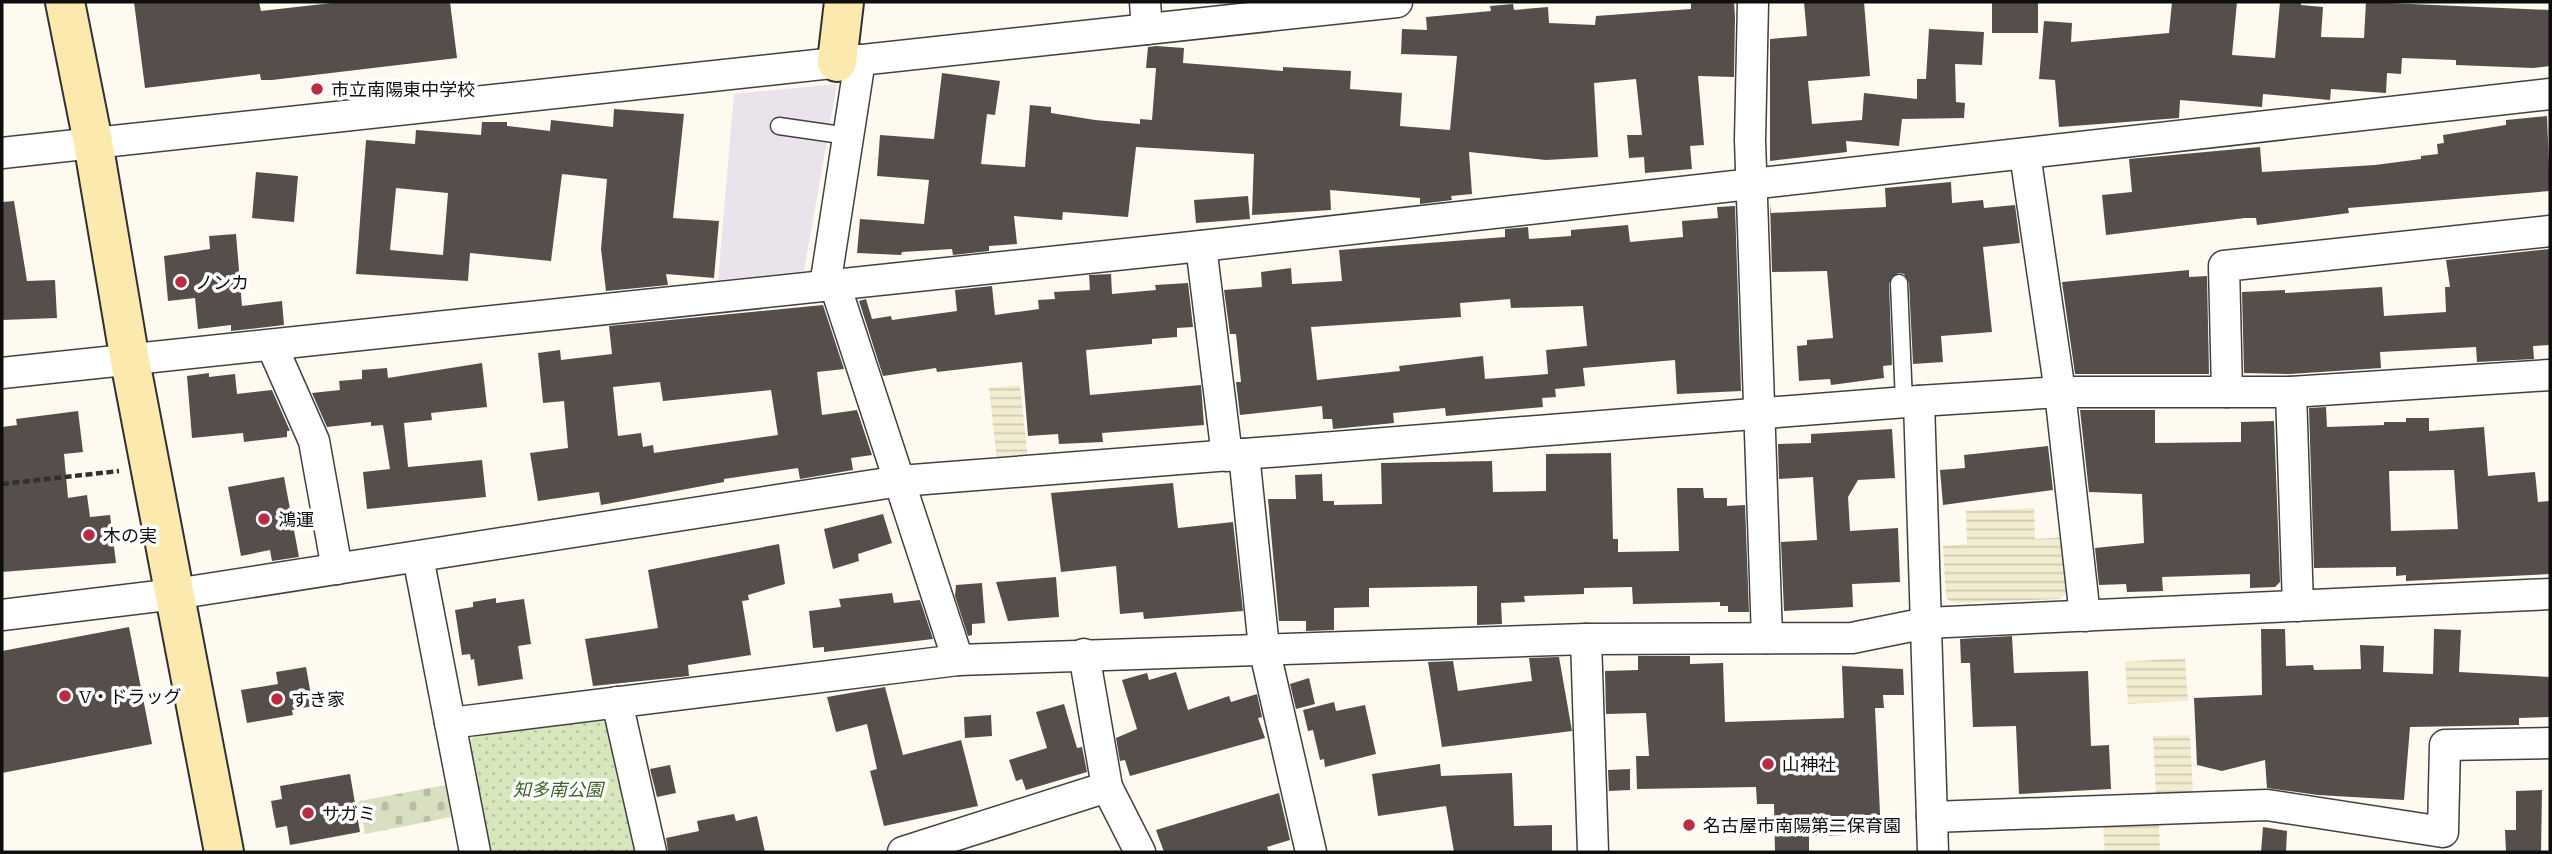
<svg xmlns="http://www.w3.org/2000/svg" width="2552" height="854" font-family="'Roboto Serif','Noto Sans JP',serif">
	<defs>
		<pattern id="farmland-rules" width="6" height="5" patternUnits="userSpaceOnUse" patternTransform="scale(1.75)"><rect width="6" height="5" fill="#f3ecd1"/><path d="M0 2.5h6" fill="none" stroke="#cfc9b2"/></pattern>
		<pattern id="green-dots" width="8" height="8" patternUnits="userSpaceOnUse" patternTransform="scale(1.75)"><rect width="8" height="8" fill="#d7e7bb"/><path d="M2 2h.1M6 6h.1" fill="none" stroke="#b7c5a0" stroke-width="1.8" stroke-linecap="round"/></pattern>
		<pattern id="cemetery-stones" width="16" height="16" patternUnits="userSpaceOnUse" patternTransform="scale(1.75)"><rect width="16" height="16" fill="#d9e0c2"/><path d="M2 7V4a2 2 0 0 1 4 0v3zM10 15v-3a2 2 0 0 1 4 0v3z" fill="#b9bfa6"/></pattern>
	</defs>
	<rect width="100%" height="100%" fill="#fefaf0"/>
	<polygon fill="#eae3ec" points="837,84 804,271 718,280 734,94"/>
	<g fill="url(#farmland-rules)">
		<polygon points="1020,385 1028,459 997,461 989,388"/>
		<polygon points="2034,508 2035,539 2066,537 2071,589 2060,599 1952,603 1946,598 1943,546 1967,544 1966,511"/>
		<polygon points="2185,658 2188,701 2128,704 2125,662"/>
		<polygon points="2190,735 2193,793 2156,795 2153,736"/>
		<polygon points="2159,824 2160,852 2105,852 2103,827"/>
	</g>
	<polygon fill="url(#green-dots)" points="602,721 612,728 641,852 489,852 470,743 477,733"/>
	<polygon fill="url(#cemetery-stones)" points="446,785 451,817 365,834 359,801"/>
	<g fill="#564e4b" fill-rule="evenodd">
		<polygon points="134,2 259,2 261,11 341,2 450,2 457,58 272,80 261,80 260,74 145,88"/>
		<polygon points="1691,2 1734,2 1735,17 1734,77 1698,76 1704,145 1690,146 1692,169 1645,173 1644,157 1629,158 1627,135 1642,135 1636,79 1594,83 1598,157 1546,160 1469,152 1472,194 1451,196 1452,200 1420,204 1420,198 1330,190 1331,210 1252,215 1254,154 1136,147 1128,217 1063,212 1062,220 1014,216 1017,244 989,246 989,251 953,255 952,249 902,252 901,255 857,253 860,219 924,224 929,180 877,176 880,135 934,139 942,73 1000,81 995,115 987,114 981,164 1025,167 1030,105 1051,107 1051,113 1095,120 1140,124 1140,119 1152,120 1156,68 1146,68 1148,47 1156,46 1184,48 1183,63 1283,71 1283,67 1351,71 1350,89 1402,93 1400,126 1450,130 1457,56 1401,54 1402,29 1427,30 1426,17 1491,11 1490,6 1513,4 1514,10 1548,7 1549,23 1595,25 1596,16 1691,9"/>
		<polygon points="1804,2 1864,2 1870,76 1808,81 1812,124 1862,120 1864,93 1917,99 1917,79 1926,79 1929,29 1984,32 1982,65 1955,64 1956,102 1965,103 1964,118 1902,119 1899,146 1846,141 1847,152 1770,161 1770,39 1807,36"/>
		<rect x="1992" y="2" width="46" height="31"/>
		<polygon points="2172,2 2237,2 2232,55 2275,58 2280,2 2301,2 2301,5 2323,7 2321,37 2364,38 2366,2 2550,10 2550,66 2533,68 2456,65 2456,60 2402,58 2401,74 2387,73 2386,93 2331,89 2330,100 2263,94 2262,107 2180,100 2179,118 2059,127 2055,80 2039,79 2044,21 2072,23 2071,42 2169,33"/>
		<path d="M614 109 684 114 673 218 719 221 714 278 666 274 668 285 606 291 601 249 607 179 562 174 551 261 470 253 468 281 356 274 366 140 415 144 416 130 481 135 482 122H507V126L550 131 551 120 613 127ZM396 188 448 193 443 255 390 250Z"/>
		<polygon points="2547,116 2550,191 2348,208 2349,213 2257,225 2256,218 2245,218 2106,235 2102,195 2132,192 2129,159 2260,147 2262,172 2375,165 2421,159 2421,156 2438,154 2437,144 2444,143 2443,135 2506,125 2506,120"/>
		<polygon points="256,172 298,176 294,222 252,218"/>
		<polygon points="1951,182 1952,203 1983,200 1984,208 2015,205 2020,243 1983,247 1992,332 1941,336 1943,362 1913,364 1909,283 1904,274 1898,273 1889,283 1892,365 1883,366 1884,378 1831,385 1830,379 1799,381 1797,346 1807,345 1807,340 1833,338 1827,271 1772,272 1770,203 1771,213 1886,207 1885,188"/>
		<polygon points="1248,196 1250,219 1196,223 1194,200"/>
		<polygon points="14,201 27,281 55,280 57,318 2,320 2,202"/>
		<path d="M1735 206 1741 391 1677 394 1675 360 1583 368 1585 386 1555 389 1556 397 1542 398 1543 407 1446 416 1445 408 1393 413 1394 423 1333 429 1332 419H1323L1322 406 1240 415 1236 382H1241L1236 334H1230L1224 290 1262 287 1261 272 1291 268 1292 284 1342 281 1339 250 1505 237V229L1528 227 1529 239 1571 236V230L1628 225 1630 242 1683 237 1682 221 1718 218 1717 207ZM1510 299 1511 308 1583 306 1587 346 1546 350 1548 374 1485 379 1483 356 1399 366 1400 371 1317 380 1311 327 1461 317 1460 303Z"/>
		<polygon points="236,234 242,306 282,301 284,325 231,331 231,325 198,329 195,298 168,301 164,256 210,249 209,236"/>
		<polygon points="2550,249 2550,345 2533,346 2534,359 2477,362 2476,347 2380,352 2381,368 2290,374 2244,373 2242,292 2285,290 2285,293 2382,287 2384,316 2446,312 2445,287 2450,287 2446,260"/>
		<polygon points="2189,270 2189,277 2207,276 2209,374 2075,374 2062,282"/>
		<polygon points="1111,274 1112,294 1156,290 1155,285 1188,283 1193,327 1177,328 1177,337 1152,339 1152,344 1086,350 1090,395 1201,385 1204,425 1102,433 1103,442 1059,444 1058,434 1028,436 1022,362 937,372 936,368 883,376 859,301 866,299 872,319 891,316 892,320 957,311 955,290 992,286 995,315 1039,309 1038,300 1055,299 1054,292 1090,290 1089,275"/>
		<path d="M823 305 844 369 817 372 822 415 857 410 872 455 851 458 853 470 800 479 798 468 724 479V482L601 505 599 492 538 501 530 453 568 448 564 401 543 403 538 353 560 350 561 360 612 354 609 326ZM660 382 663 401 771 390 778 435 654 453 653 445 643 447 641 433 618 436 613 387Z"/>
		<polygon points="482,363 487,407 431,413 432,420 404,423 408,467 482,460 486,497 367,509 363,472 390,469 383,425 371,426 371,422 327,427 312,393 340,390 339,381 362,379 362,370 387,368 388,378"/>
		<polygon points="209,373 209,377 235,374 237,394 272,390 290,431 287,431 287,437 244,442 243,433 192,438 187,376"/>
		<path d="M2326 407 2327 427 2384 425V422H2406V418H2429V431L2484 427 2488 476 2535 472 2538 502 2550 501V574L2406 581V575L2396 576V567L2314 568 2309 408ZM2454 470 2458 529 2391 531 2389 471Z"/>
		<polygon points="2080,410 2155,410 2155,443 2241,442 2241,422 2274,421 2280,582 2275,587 2250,588 2250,574 2162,577 2163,591 2127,592 2126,584 2099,585 2095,548 2144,543 2142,494 2089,492"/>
		<polygon points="78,411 83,452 64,454 68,498 87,495 90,517 110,515 116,563 2,572 2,427 17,425 16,419"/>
		<polygon points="1892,429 1895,478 1858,480 1848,497 1850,531 1898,528 1900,582 1852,584 1853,607 1784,611 1781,542 1817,540 1813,477 1779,479 1778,444 1811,443 1811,434"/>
		<polygon points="2048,446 2053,490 1943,505 1940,470 1965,468 1964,455"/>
		<polygon points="1611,453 1613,539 1618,539 1618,552 1679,551 1677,488 1703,488 1704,498 1727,498 1727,506 1745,505 1749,612 1728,612 1728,606 1720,606 1720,602 1633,604 1632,587 1584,588 1584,594 1524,596 1525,602 1501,603 1502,624 1477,625 1477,586 1369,588 1369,607 1334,608 1334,630 1306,631 1306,621 1279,621 1268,499 1296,499 1295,475 1322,474 1323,501 1334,501 1334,505 1382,504 1381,463 1492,461 1493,492 1546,491 1546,454"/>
		<polygon points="284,477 299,557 272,561 270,550 241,556 228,487"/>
		<polygon points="1173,483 1178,528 1233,522 1243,611 1144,619 1143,612 1120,614 1116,566 1061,572 1051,493"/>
		<polygon points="883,514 892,543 858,554 859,561 833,569 824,529"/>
		<polygon points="779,544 785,584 748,595 749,600 742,601 751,655 688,665 689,676 593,686 585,639 658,628 648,570"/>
		<polygon points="1056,577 1059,617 1008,621 996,582"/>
		<polygon points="982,583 985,623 972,624 972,635 968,636 955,596 956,585"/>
		<polygon points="892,593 894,603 920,600 933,639 824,652 824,647 813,648 809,611 841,607 839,599"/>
		<polygon points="496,598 496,603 524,599 531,644 518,646 523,679 478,686 474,659 471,660 470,654 462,655 455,610 473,607 473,602"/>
		<polygon points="129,627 152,744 2,773 2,651"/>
		<polygon points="2261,629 2285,629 2286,666 2313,665 2314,670 2361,669 2360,645 2384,646 2383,672 2433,674 2434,629 2461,630 2459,672 2550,677 2550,717 2519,718 2519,725 2410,727 2404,800 2318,795 2267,788 2265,760 2222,771 2197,765 2194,698 2262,695"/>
		<polygon points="2012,636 2014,673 2088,671 2091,746 2109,745 2111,789 2019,794 2016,726 1973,727 1970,663 1961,663 1960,639"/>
		<polygon points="1638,656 1690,656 1690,664 1723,663 1725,722 1844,718 1842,666 1903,669 1904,695 1883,695 1884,708 1875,708 1881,834 1809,836 1809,852 1775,852 1774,804 1757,804 1756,787 1637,789 1636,756 1649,756 1646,713 1606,714 1605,671 1638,670"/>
		<polygon points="1559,657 1572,731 1442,747 1428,662 1453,661 1458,691 1532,681 1529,658"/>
		<polygon points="306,667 313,706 292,710 293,715 247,723 241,690 278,684 276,672"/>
		<polygon points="1176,672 1188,710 1229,696 1231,702 1257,694 1262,717 1258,718 1265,738 1130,776 1125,760 1120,761 1116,738 1137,729 1122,680 1147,673 1149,680"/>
		<polygon points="1309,678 1315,704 1296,709 1290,684"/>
		<polygon points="885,687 903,755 961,740 978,806 884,826 870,771 877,769 867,724 836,732 827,697"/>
		<polygon points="1334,702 1336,711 1365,705 1376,754 1325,767 1324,759 1320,760 1313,730 1308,731 1303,710"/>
		<polygon points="1064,704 1077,748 1082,747 1087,772 1026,790 1022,779 1016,781 1009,760 1047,748 1036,712"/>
		<polygon points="991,715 992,736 965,738 964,717"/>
		<polygon points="1440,764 1441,776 1512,773 1514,826 1552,825 1552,852 1454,852 1446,806 1378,816 1372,774"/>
		<polygon points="670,765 676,793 657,797 650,769"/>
		<polygon points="1630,769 1630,790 1609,791 1608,770"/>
		<polygon points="350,774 360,832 290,845 287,826 276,828 271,801 282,799 280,786"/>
		<polygon points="2542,790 2541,852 2506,852 2505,830 2516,830 2516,791"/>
		<polygon points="1279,793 1290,840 1267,847 1269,852 1164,852 1156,830"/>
		<polygon points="734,814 736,821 757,816 765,852 668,852 666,838 699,831 697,821"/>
		<polygon points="2263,827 2287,831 2286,852 2261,852"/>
	</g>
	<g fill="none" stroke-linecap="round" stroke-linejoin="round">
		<g stroke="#414141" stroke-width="19">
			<g id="lane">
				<polyline points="779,126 848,136"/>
				<polyline points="1899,283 1904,402"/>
			</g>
		</g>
		<g stroke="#414141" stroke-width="33">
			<g id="street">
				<polyline points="1145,2 1147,29"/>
				<polyline points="1753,2 1750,140 1767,638"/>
				<polyline points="2,153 1397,2"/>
				<polyline points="2025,154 2060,392 2085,616"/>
				<polyline points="1201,246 1227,456"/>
				<polyline points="835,285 958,660"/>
				<polyline points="825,286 860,60"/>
				<polyline points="272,346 314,441 337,569"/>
				<polyline points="2,373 1201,246 2550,94"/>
				<polyline points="2227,392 2224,266 2550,231"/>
				<polyline points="2291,392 2298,606"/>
				<polyline points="1919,401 1933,852"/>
				<polyline points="1244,454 1264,648 1311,852"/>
				<polyline points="418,557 475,852"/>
				<polyline points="2,615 175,594 900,481 1919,401 2060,392 2291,392 2550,375"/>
				<polyline points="1586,639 1593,852"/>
				<polyline points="1084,654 1107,787"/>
				<polyline points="617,702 651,852"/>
				<polyline points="450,723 958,660 1586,639 1852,638 1926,623 2550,594"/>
				<polyline points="1932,817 2267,805 2443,832 2445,745 2550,743"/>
				<polyline points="903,852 1107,787 1140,852"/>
			</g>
		</g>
		<g stroke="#303030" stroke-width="42">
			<g id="secondary">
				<polyline points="65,2 93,142 130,361 224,852"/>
				<polyline points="837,62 844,2"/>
			</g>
		</g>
		<polyline stroke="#303030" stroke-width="4.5" stroke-dasharray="7 3.5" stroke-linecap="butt" points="2,484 119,471"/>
		<use href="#lane" stroke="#fff" stroke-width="16"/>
		<use href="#street" stroke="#fff" stroke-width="30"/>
		<use href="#secondary" stroke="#fbe9ae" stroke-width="38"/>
	</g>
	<g fill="#b82c44" stroke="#fff" stroke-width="2.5">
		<circle cx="317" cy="89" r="7"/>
		<circle cx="181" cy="282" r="7"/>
		<circle cx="264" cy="519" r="7"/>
		<circle cx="89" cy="535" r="7"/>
		<circle cx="65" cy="696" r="7"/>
		<circle cx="277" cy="699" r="7"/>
		<circle cx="1768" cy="764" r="7"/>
		<circle cx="308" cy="813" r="7"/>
		<circle cx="1689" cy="825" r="7"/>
	</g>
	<g text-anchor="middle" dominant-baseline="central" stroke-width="7" stroke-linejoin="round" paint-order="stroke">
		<g font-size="18" fill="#0e0e0e" stroke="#fff" text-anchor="start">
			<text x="331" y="89">市立南陽東中学校</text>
			<text x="195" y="282">ノンカ</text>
			<text x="278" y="519">鴻運</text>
			<text x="103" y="535">木の実</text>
			<text x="79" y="696">V・ドラッグ</text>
			<text x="291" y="699">すき家</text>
			<text x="1782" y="764">山神社</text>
			<text x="322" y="813">サガミ</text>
			<text x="1703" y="825">名古屋市南陽第二保育園</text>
		</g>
		<g font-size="18" font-style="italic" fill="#376321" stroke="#fff">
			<text x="558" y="789">知多南公園</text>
		</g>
	</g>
	<rect width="2552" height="854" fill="none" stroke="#0e0e0e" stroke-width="7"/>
</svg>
